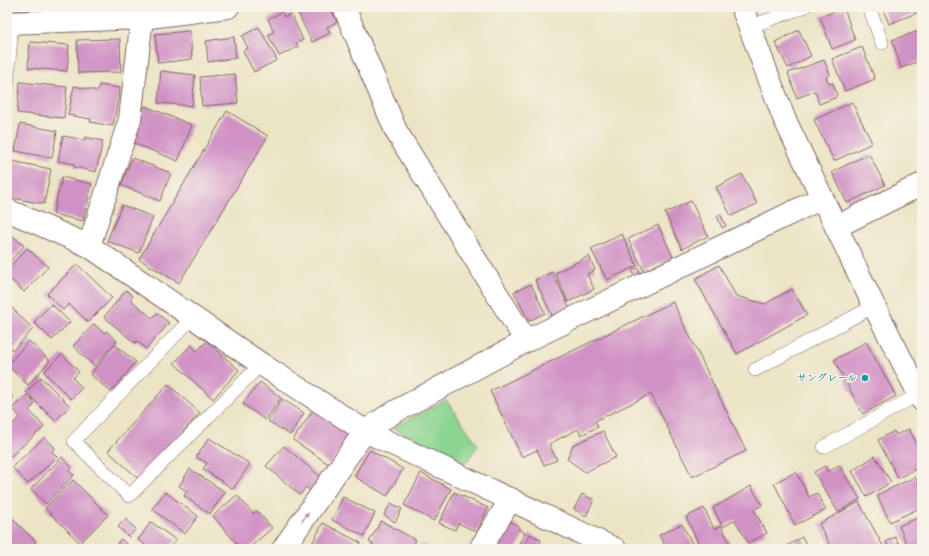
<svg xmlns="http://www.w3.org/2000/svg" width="929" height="556" font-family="'Balsamiq Sans','Klee One',sans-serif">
	<rect width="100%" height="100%" fill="#f7f3e8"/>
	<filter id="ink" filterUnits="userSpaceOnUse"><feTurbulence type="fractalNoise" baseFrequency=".025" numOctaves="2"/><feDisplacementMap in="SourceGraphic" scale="8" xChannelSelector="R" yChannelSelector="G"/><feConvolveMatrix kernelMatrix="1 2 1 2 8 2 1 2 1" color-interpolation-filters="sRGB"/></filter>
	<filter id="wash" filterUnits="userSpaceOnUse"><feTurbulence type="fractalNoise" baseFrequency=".012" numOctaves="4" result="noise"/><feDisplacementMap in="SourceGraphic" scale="16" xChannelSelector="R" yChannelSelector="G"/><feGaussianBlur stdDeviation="0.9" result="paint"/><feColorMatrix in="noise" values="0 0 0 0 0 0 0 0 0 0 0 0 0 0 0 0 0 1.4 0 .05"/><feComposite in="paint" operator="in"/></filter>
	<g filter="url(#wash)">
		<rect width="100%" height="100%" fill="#ebe4c5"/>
		<polygon fill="#8bd590" stroke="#6a7a5e" points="446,400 478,445 466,463 393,428"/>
		<g id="blocks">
			<g fill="#d091c5">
				<polygon points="17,7 47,7 47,11 18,12"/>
				<polygon points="64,7 84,7 84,8 65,12"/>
				<polygon points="295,7 330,7 337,22 327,27 330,33 312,42"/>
				<polygon points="882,7 917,7 919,12 889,24"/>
				<polygon points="844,8 855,40 832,49 820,17"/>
				<polygon points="282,12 284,17 291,14 303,40 296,43 298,47 279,56 268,35 274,32 268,19"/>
				<polygon points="259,27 277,60 254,72 243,51 248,48 242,36"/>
				<polygon points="799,30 811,56 788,68 775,42"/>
				<polygon points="922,30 922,60 901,68 892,40"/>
				<polygon points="190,31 192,59 158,63 155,34"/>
				<polygon points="234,37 236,58 208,62 206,41"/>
				<polygon points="120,39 121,72 78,73 77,40"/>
				<polygon points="30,42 69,45 67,71 28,68"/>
				<polygon points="862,47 875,79 845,91 832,59"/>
				<polygon points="824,60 830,75 826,77 829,84 833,83 837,95 835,98 819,104 815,91 797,98 788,73"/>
				<polygon points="161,71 195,75 192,106 158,103"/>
				<polygon points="235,74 238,103 202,106 200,77"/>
				<polygon points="20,82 67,87 64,118 17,113"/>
				<polygon points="99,85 120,88 113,126 90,122 91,119 68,115 74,86 98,91"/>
				<polygon points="852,102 872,143 834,161 814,120"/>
				<polygon points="145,106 192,125 178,161 131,142"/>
				<polygon points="227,111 268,136 179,283 139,259"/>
				<polygon points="20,124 57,131 52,158 15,151"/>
				<polygon points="63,136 85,140 85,137 103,141 96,172 74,167 74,164 58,161"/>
				<polygon points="869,154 885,185 847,203 832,172"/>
				<polygon points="132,158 171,173 160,201 121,185"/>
				<polygon points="11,161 51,169 44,204 7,197 7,180"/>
				<polygon points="742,174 757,204 731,216 716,187"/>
				<polygon points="62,177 92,184 83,221 53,214"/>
				<polygon points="691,201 708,236 682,249 665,213"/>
				<polygon points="122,205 153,217 139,253 107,241"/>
				<polygon points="720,214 726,226 722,228 717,216"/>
				<polygon points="658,225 673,257 644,271 628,239"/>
				<polygon points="7,231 24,246 7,264"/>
				<polygon points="622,234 637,266 607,280 591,249"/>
				<polygon points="27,248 48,267 24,292 7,276 7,270"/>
				<polygon points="589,256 595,270 587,274 594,289 568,302 555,273"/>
				<polygon points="77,264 112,298 88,322 69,304 63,310 47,294"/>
				<polygon points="719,265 736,296 765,304 792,289 807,315 737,354 695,279"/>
				<polygon points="638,268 643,278 637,281 632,271"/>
				<polygon points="552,272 570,309 553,317 535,280"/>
				<polygon points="531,284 545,313 529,321 514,292"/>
				<polygon points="126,290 133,296 130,299 152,318 157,313 169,323 146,349 137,341 135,343 104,317"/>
				<polygon points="673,302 746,451 692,477 651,394 595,421 598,427 581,435 578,429 549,444 557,460 544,465 537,450 522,457 490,391"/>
				<polygon points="51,304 70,322 52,340 34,322"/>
				<polygon points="9,305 33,329 13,350 7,344 7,307"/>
				<polygon points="94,324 104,333 106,331 117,341 94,366 73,346"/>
				<polygon points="29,341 50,361 28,385 7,365"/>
				<polygon points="207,341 239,370 213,399 174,363 191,345 197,351"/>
				<polygon points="866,342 896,396 863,414 834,360"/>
				<polygon points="115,345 136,362 111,392 90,374"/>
				<polygon points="62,354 79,372 73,378 82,388 71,399 44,372"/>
				<polygon points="41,377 70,406 55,421 26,392"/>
				<polygon points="260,382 281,398 265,420 243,404"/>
				<polygon points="168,384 200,413 140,480 108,451"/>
				<polygon points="7,391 14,398 7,405"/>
				<polygon points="27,395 35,404 29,410 44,427 11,456 7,452 7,429 20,417 12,408"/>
				<polygon points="282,399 304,413 290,435 268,421"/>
				<polygon points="313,410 350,434 330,465 293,440"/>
				<polygon points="909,429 922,454 922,466 898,478 878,440 894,431 896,435"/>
				<polygon points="603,431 616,457 585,472 567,459 573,445"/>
				<polygon points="45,437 55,448 52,452 57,457 28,484 12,467"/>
				<polygon points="209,438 250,464 233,489 203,469 207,463 196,457"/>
				<polygon points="284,446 322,478 311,491 306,487 300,495 266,466"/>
				<polygon points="370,450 403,469 387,496 354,476"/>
				<polygon points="875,456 891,482 867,497 852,471"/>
				<polygon points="62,457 72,468 69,471 74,475 46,504 31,489"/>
				<polygon points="839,465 860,499 838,512 814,472 825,466 828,472"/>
				<polygon points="190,469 225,492 210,514 184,496 187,491 179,486"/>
				<polygon points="796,472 809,497 817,493 826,510 795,525 774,483"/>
				<polygon points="421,473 451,489 434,521 404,505"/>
				<polygon points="915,477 920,486 922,485 922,507 890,522 877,495"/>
				<polygon points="73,480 108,515 80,543 45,508"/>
				<polygon points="751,486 762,505 754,510 767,533 748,543 735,520 723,527 713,508"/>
				<polygon points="165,492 198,516 185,534 152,509"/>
				<polygon points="454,492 488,508 477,532 458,523 455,530 439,523"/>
				<polygon points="582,494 594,500 586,516 574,509"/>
				<polygon points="237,495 253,514 257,511 272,528 248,549 241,549 213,516"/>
				<polygon points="343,497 375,513 364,536 332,520"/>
				<polygon points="859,502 883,546 878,549 832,549 819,524"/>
				<polygon points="391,503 402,509 395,522 384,515"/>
				<polygon points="704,508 714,529 721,526 732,547 729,549 701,549 686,517"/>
				<polygon points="9,515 36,542 29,549 7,549 7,516"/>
				<polygon points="922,516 922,549 909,549 899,526"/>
				<polygon points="125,519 136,529 129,537 118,527"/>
				<polygon points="381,521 416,540 411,549 371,549 373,544 369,542"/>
				<polygon points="509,521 520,527 518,529 525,533 516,549 493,549"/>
				<polygon points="151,522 176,540 169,549 151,549 138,540"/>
				<polygon points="323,523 361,543 358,549 309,549"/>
				<polygon points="682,524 695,549 667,549 659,535"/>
				<polygon points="530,534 541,540 539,545 546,547 545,549 523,549"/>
				<polygon points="802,537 809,549 782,549"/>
				<polygon points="895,537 902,549 890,549 886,542"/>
				<polygon points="121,539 132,549 113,549"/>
				<polygon points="422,544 431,549 419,549"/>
			</g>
		</g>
	</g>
	<g filter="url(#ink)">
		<use href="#blocks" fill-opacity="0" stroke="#826461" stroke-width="1"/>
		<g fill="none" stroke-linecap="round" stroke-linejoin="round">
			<g stroke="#826461" stroke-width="14">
				<g id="lane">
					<polyline points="869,7 882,43"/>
					<polyline points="749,27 804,7"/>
					<polyline points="7,87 12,23"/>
					<polyline points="193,317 74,441 129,496 261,364"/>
					<polyline points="755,370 874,306"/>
					<polyline points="824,447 919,394"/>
				</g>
			</g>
			<g stroke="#826461" stroke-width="24">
				<g id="street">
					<polyline points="344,7 396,131 526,341"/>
					<polyline points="742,7 784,118 874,306 922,400"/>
					<polyline points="7,23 142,18 228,7"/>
					<polyline points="7,210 89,246 261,364 365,431 615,549"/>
					<polyline points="836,227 922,184"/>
					<polyline points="89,246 130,119 142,18"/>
					<polyline points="283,549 365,431 389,415 526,341 822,198"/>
					<polyline points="480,549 511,499"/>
				</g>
			</g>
			<use href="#lane" stroke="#fff" stroke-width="13"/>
			<use href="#street" stroke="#fff" stroke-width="22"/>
		</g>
		<defs><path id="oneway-solid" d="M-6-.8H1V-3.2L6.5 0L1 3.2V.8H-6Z"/></defs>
		<use fill="#ae9aa0" href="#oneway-solid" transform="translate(305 517) rotate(-55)"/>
	</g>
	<circle fill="#0f9aa8" stroke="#f7f3e8" stroke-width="1.5" cx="865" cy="378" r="4"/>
	<g text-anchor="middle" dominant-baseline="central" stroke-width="3" stroke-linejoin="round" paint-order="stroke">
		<g font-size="10" font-weight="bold" fill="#0d838f" stroke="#f7f3e8" text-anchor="end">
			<text x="857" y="378">サングレール</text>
		</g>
	</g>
	<rect width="929" height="556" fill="none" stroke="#f7f3e8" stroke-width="24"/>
</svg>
